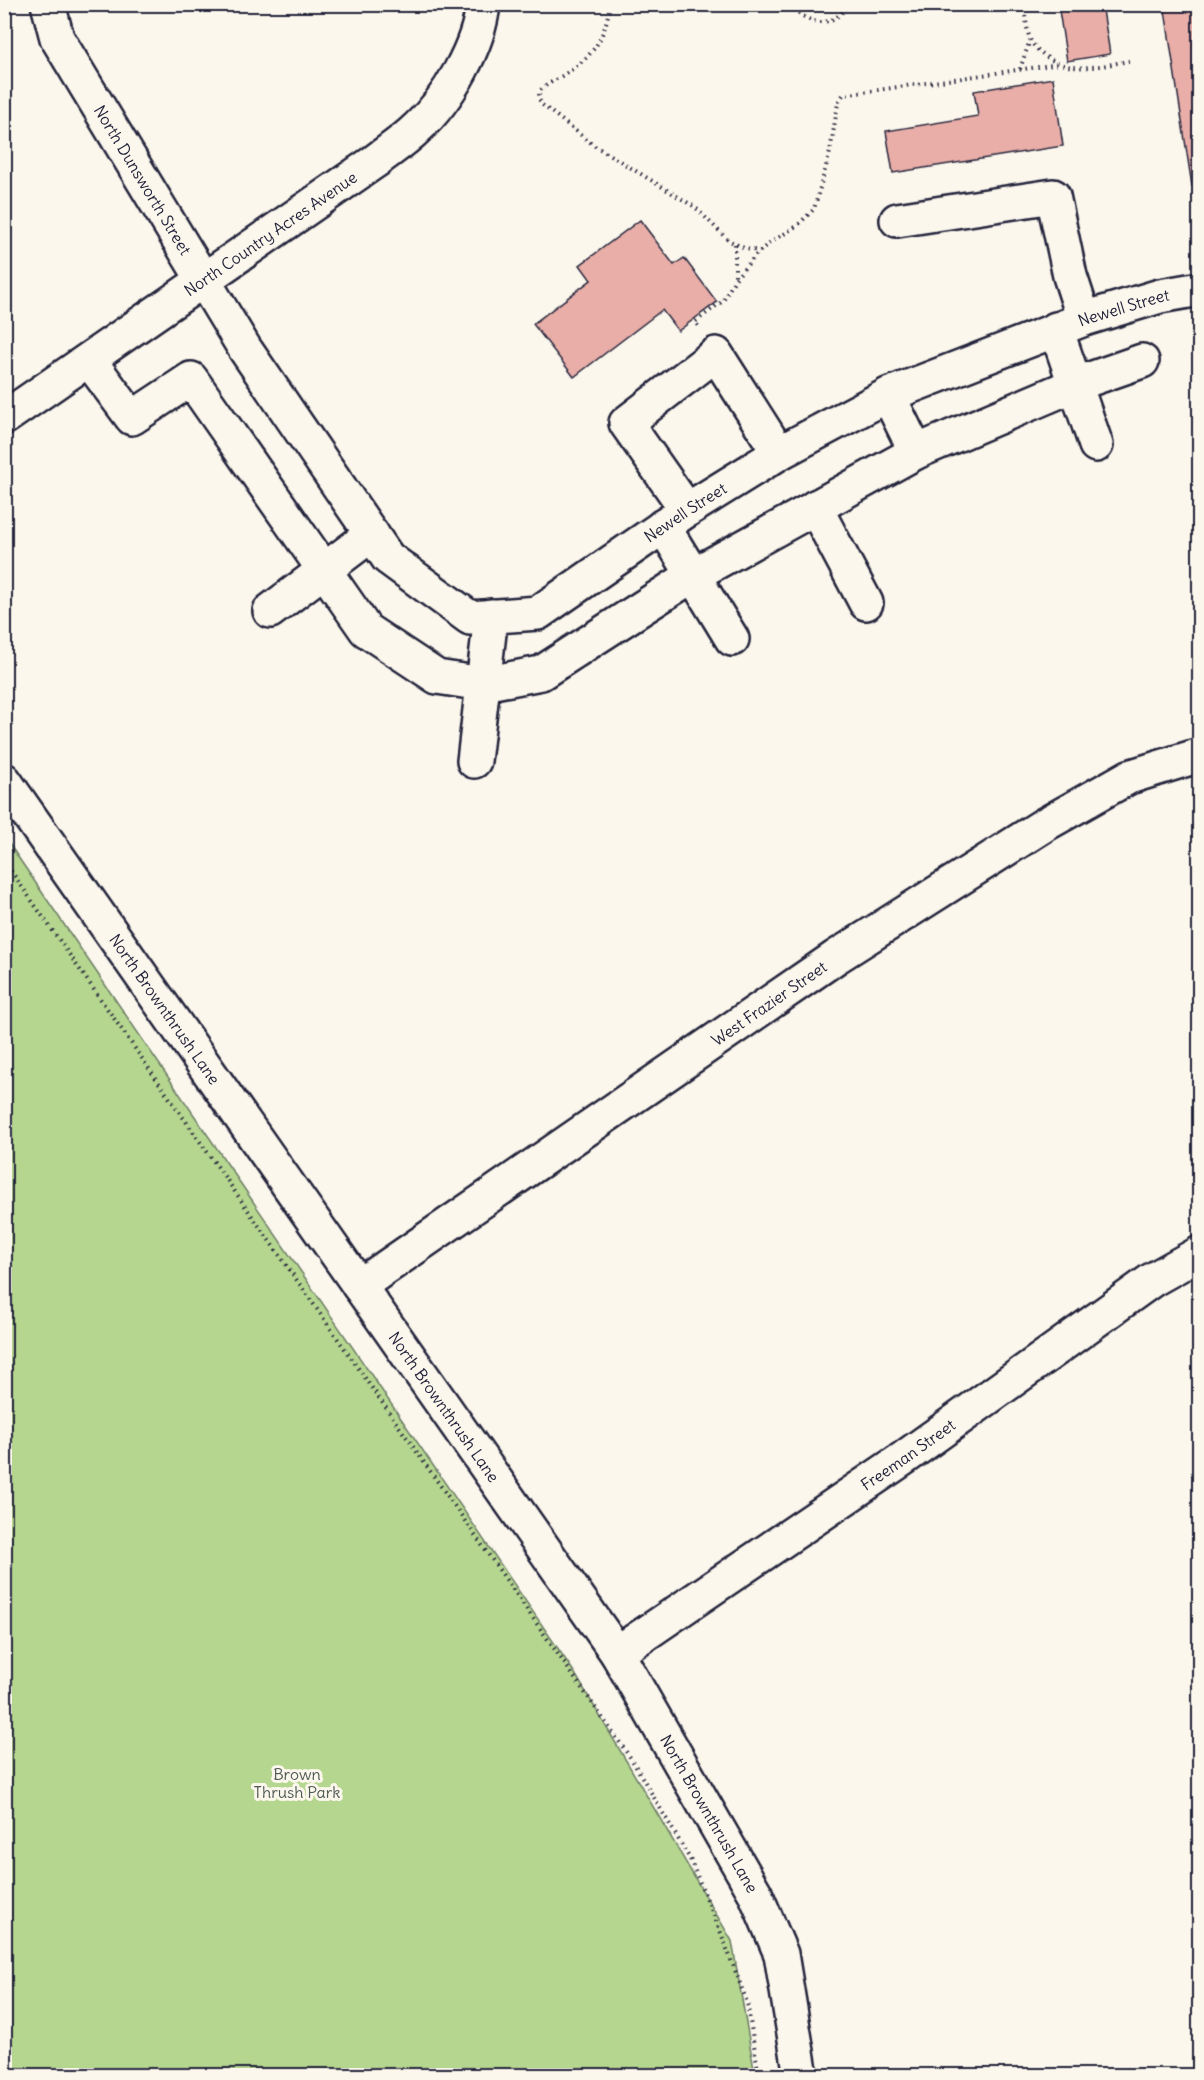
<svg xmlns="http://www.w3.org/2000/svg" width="1204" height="2080" font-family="Delius,sans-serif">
	<rect width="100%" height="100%" fill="#fbf7ec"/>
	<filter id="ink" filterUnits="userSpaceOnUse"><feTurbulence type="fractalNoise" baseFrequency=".0167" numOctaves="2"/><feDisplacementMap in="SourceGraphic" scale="12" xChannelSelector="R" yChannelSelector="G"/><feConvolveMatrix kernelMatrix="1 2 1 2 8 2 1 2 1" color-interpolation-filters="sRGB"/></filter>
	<g filter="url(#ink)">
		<polygon fill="#b5d68f" stroke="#6c7c65" stroke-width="1.5" points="5,838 574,1672 732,1941 755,2075 5,2075"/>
		<g fill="#e8aea7" stroke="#22223b" stroke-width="1.5">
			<polygon points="1058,4 1102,4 1110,54 1067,61"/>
			<polygon points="1164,4 1200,4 1200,185 1192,186"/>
			<polygon points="1053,78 1063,146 893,173 886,131 978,116 974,91"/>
			<polygon points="640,220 674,265 684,258 717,302 678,331 662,310 574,377 533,324 591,280 580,265"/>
		</g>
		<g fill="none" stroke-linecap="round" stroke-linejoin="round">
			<g stroke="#22223b" stroke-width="38">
				<g id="minor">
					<path id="s1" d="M48 4 57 38 245 349 388 558 470 618 538 613 687 510 779 453 888 395 1084 319 1160 296 1200 289"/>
					<polyline points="897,220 1053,196 1070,276 1084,319"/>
					<polyline points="1056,329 1096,445"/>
					<polyline points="89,360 132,418 191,379 366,630 437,677 483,684 541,673 693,575 732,639"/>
					<polyline points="888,395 916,452"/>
					<path id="s2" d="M4 418 374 162C388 151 404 141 417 128 448 100 479 46 483 4"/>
					<polyline points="815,507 866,603"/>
					<polyline points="687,510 626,423 716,354 779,453"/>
					<polyline points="663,526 693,575 916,452 1076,384 1142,361"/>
					<polyline points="270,611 372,534"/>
					<polyline points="474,761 491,616"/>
					<path id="s3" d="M4 780 617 1653 755 1893 781 1954 801 2076"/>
					<path id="s4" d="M359 1286 836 957 1044 825 1129 777 1200 755"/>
					<path id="s5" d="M617 1653 904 1458 1152 1280 1200 1253"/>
				</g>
			</g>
			<g stroke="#22223b" stroke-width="4" stroke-dasharray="1.5 4.5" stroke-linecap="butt">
				<path d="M610 4C605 38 594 56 565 74 558 79 546 84 541 90 538 94 539 99 541 104L595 146 695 207 728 240 746 249 760 251"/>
				<path d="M790 4C809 27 832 29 849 4"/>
				<path d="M1024 4C1026 16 1026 31 1031 41 1034 47 1039 51 1044 55 1070 75 1099 66 1129 61"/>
				<polyline points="1020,69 1030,40"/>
				<polyline points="735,244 735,278"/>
				<polyline points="698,326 695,322 723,301 735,279 756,255 767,245 798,225 814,209 830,152 838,103 843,95 1059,64"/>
				<polyline points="4,861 632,1760 690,1859 721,1933 747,2002 759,2076"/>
			</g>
			<use href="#minor" stroke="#fbf7ec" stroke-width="33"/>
		</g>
	</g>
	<g text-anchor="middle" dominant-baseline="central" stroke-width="6" stroke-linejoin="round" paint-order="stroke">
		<g font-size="16" fill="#22223b" stroke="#fbf7ec">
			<text stroke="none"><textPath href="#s1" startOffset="201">North Dunsworth Street</textPath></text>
			<text stroke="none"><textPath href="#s2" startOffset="324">North Country Acres Avenue</textPath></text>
			<text stroke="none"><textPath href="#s1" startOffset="1486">Newell Street</textPath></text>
			<text stroke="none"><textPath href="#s1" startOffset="1000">Newell Street</textPath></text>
			<text stroke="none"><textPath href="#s4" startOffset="498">West Frazier Street</textPath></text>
			<text stroke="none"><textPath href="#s3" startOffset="280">North Brownthrush Lane</textPath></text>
			<text stroke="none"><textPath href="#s3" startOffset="766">North Brownthrush Lane</textPath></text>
			<text stroke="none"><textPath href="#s5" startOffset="352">Freeman Street</textPath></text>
			<text stroke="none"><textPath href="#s3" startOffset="1252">North Brownthrush Lane</textPath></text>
		</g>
		<g font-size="16" fill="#4e5854" stroke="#fbf7ec">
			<text x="297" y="1774">Brown<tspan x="297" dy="18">Thrush Park</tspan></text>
		</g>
	</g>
	<rect width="1204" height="2080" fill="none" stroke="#fbf7ec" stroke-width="24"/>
	<rect x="12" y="12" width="1180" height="2056" fill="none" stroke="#22223b" stroke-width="2" filter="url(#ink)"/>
</svg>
